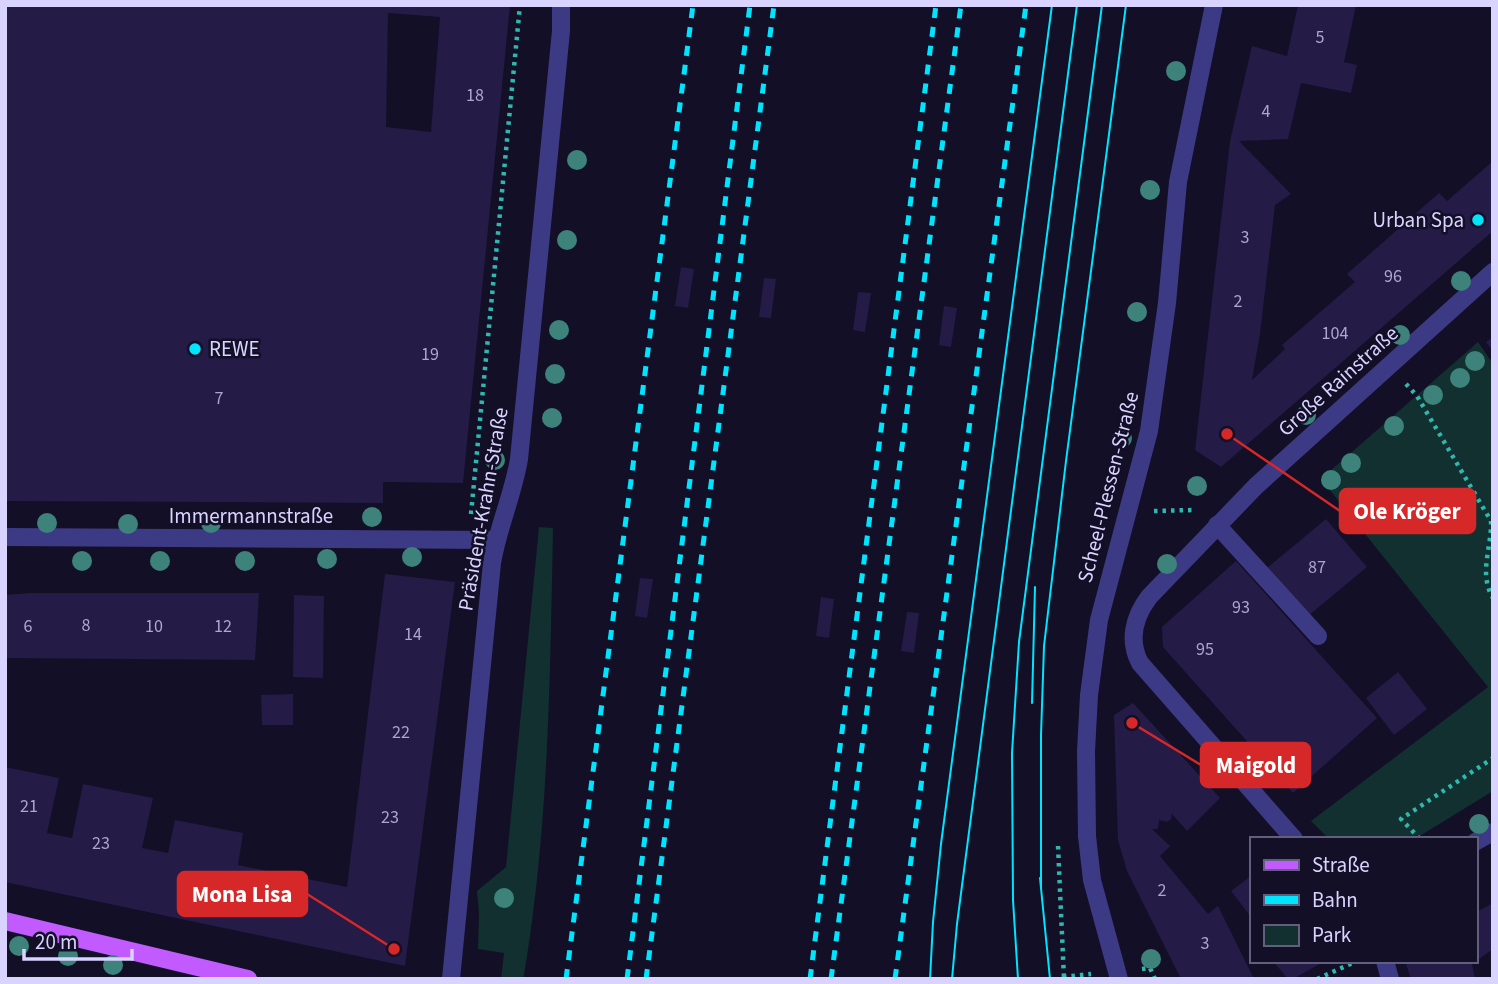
<svg xmlns="http://www.w3.org/2000/svg" width="1498" height="984" font-family="'Source Sans 3',sans-serif">
	<rect width="100%" height="100%" fill="#130f26"/>
	<g fill="#12302f">
		<polygon points="1478,342 1493,364 1493,791 1415,839 1329,839 1311,821 1488,687 1321,479"/>
		<path d="M539 527 553 528C550 677 549 827 524 975L523 979H501L504 953 478 949 479 913 477 891 506 867Z"/>
	</g>
	<g fill="#241b47" fill-rule="evenodd">
		<path d="M5 5H510L463 483 383 482V503L5 501ZM388 13 440 17 431 132 386 127Z"/>
		<polygon points="1298,5 1356,5 1344,62 1357,65 1351,93 1301,83 1288,139 1239,141 1291,194 1275,205 1260,334 1252,380 1285,349 1282,345 1355,282 1347,274 1439,193 1447,201 1493,161 1493,231 1221,467 1195,450 1230,141 1252,46 1287,56"/>
		<polygon points="681,267 694,269 688,308 675,306"/>
		<polygon points="764,278 776,279 771,318 759,317"/>
		<polygon points="858,292 871,293 865,332 853,330"/>
		<polygon points="944,306 957,308 951,347 939,345"/>
		<polygon points="1493,337 1493,351 1486,342"/>
		<polygon points="1326,519 1367,567 1308,616 1267,568"/>
		<polygon points="1236,561 1377,718 1293,793 1163,647 1162,627"/>
		<polygon points="385,574 455,582 405,966 5,882 5,767 59,778 47,833 72,838 83,784 153,798 142,848 168,853 175,820 243,833 238,865 347,887"/>
		<polygon points="640,578 653,579 647,618 635,616"/>
		<polygon points="30,593 259,593 255,660 5,658 5,595"/>
		<polygon points="294,595 324,596 323,678 293,677"/>
		<polygon points="821,597 834,599 829,638 816,636"/>
		<polygon points="907,612 919,613 914,653 901,651"/>
		<polygon points="1398,672 1427,709 1394,735 1366,698"/>
		<polygon points="293,694 293,725 262,725 261,695"/>
		<polygon points="1133,703 1220,798 1187,831 1172,814 1171,819 1167,822 1159,820 1158,829 1152,829 1170,846 1160,856 1208,914 1218,906 1254,979 1181,979 1127,871 1118,840 1114,715"/>
		<polygon points="1251,876 1251,917 1231,891"/>
		<polygon points="1493,903 1493,949 1472,964 1475,979 1411,979 1405,961 1475,961 1475,913"/>
		<polygon points="1273,961 1325,961 1293,979 1288,979"/>
	</g>
	<g fill="none" stroke-linecap="round" stroke-linejoin="round">
		<g stroke="#2fb8b0" stroke-width="4.5" stroke-dasharray="3.5 5" stroke-linecap="butt">
			<path d="M1406 384 1417 396 1491 521C1492 548 1478 573 1493 598"/>
			<polyline points="1154,511 1194,510"/>
			<polyline points="471,514 520,5"/>
			<polyline points="1420,839 1401,819 1493,758"/>
			<polyline points="1058,846 1064,979"/>
			<polyline points="1142,969 1150,968 1155,979"/>
			<polyline points="1063,977 1091,974"/>
			<polyline points="1317,979 1357,961"/>
		</g>
		<g stroke="#3d3a85" stroke-width="18">
			<polyline points="1217,525 1318,636"/>
			<polyline points="5,537 496,540"/>
			<path d="M1294 839 1140 663C1128 640 1134 617 1149 597L1256 486 1493 272"/>
			<polyline points="1475,842 1493,832"/>
			<polyline points="1385,961 1390,979"/>
			<path d="M451 979 492 563C498 527 513 495 519 459L561 31V5"/>
			<polyline points="1119,979 1092,880 1087,836 1086,751 1089,695 1099,620 1149,431 1167,303 1178,182 1214,5"/>
		</g>
		<polyline stroke="#c25bff" stroke-width="18" points="5,921 248,979"/>
		<g stroke="#00e5ff" stroke-width="2">
			<polyline points="1032,703 1035,587"/>
			<polyline points="1040,878 1050,979"/>
			<polyline points="1041,887 1041,735 1044,646 1066,461 1126,5"/>
			<polyline points="930,979 933,922 941,844 1052,5"/>
			<polyline points="952,979 957,924 1077,5"/>
			<polyline points="1018,979 1013,900 1012,753 1019,642 1102,5"/>
		</g>
		<g stroke="#00e5ff" stroke-width="5" stroke-dasharray="10 9" stroke-linecap="butt">
			<polyline points="566,979 693,5"/>
			<polyline points="627,979 750,5"/>
			<polyline points="646,979 774,5"/>
			<polyline points="810,979 936,5"/>
			<polyline points="831,979 961,5"/>
			<polyline points="895,979 1026,5"/>
		</g>
	</g>
	<g fill="#3d827b">
		<circle cx="1176" cy="71" r="10"/>
		<circle cx="577" cy="160" r="10"/>
		<circle cx="1150" cy="190" r="10"/>
		<circle cx="567" cy="240" r="10"/>
		<circle cx="1461" cy="281" r="10"/>
		<circle cx="1137" cy="312" r="10"/>
		<circle cx="559" cy="330" r="10"/>
		<circle cx="1400" cy="335" r="10"/>
		<circle cx="1475" cy="361" r="10"/>
		<circle cx="555" cy="374" r="10"/>
		<circle cx="1460" cy="378" r="10"/>
		<circle cx="1433" cy="395" r="10"/>
		<circle cx="1306" cy="415" r="10"/>
		<circle cx="552" cy="418" r="10"/>
		<circle cx="1394" cy="426" r="10"/>
		<circle cx="1122" cy="438" r="10"/>
		<circle cx="495" cy="460" r="10"/>
		<circle cx="1351" cy="463" r="10"/>
		<circle cx="1331" cy="480" r="10"/>
		<circle cx="1197" cy="486" r="10"/>
		<circle cx="372" cy="517" r="10"/>
		<circle cx="47" cy="523" r="10"/>
		<circle cx="211" cy="523" r="10"/>
		<circle cx="128" cy="524" r="10"/>
		<circle cx="412" cy="557" r="10"/>
		<circle cx="327" cy="559" r="10"/>
		<circle cx="82" cy="561" r="10"/>
		<circle cx="160" cy="561" r="10"/>
		<circle cx="245" cy="561" r="10"/>
		<circle cx="1167" cy="564" r="10"/>
		<circle cx="1479" cy="824" r="10"/>
		<circle cx="504" cy="898" r="10"/>
		<circle cx="19" cy="946" r="10"/>
		<circle cx="68" cy="956" r="10"/>
		<circle cx="1151" cy="959" r="10"/>
		<circle cx="113" cy="965" r="10"/>
	</g>
	<g fill="#00e5ff" stroke="#130f26" stroke-width="2.5">
		<circle cx="1478" cy="220" r="7"/>
		<circle cx="195" cy="349" r="7"/>
	</g>
	<g text-anchor="middle" dominant-baseline="central" stroke-width="5" stroke-linejoin="round" paint-order="stroke">
		<g font-size="18" fill="#aca6d1">
			<text x="1320" y="37">5</text>
			<text x="475" y="95">18</text>
			<text x="1266" y="111">4</text>
			<text x="1245" y="237">3</text>
			<text x="1393" y="276">96</text>
			<text x="1238" y="301">2</text>
			<text x="1335" y="333">104</text>
			<text x="430" y="354">19</text>
			<text x="219" y="398">7</text>
			<text x="1317" y="567">87</text>
			<text x="1241" y="607">93</text>
			<text x="86" y="625">8</text>
			<text x="28" y="626">6</text>
			<text x="154" y="626">10</text>
			<text x="223" y="626">12</text>
			<text x="413" y="634">14</text>
			<text x="1205" y="649">95</text>
			<text x="401" y="732">22</text>
			<text x="29" y="806">21</text>
			<text x="390" y="817">23</text>
			<text x="101" y="843">23</text>
			<text x="1162" y="890">2</text>
			<text x="1205" y="943">3</text>
		</g>
		<g font-size="21" fill="#d9d4ff" stroke="#130f26" text-anchor="end">
			<text x="1464" y="220">Urban Spa</text>
			<text x="209" y="349" text-anchor="start">REWE</text>
		</g>
		<g font-size="21" fill="#d9d4ff" stroke="#130f26">
			<text transform="translate(1338 381) rotate(-42)">Große Rainstraße</text>
			<text transform="translate(1108 487) rotate(-76)">Scheel-Plessen-Straße</text>
			<text transform="translate(483 509) rotate(-80)">Präsident-Krahn-Straße</text>
			<text x="251" y="516">Immermannstraße</text>
		</g>
	</g>
	<path fill="none" stroke="#d62828" stroke-width="2.5" d="M1227 434L1340 511M1132 723L1201 765M394 949L307 894"/>
	<g fill="#d62828" stroke="#130f26" stroke-width="2.5">
		<circle cx="1227" cy="434" r="7"/>
		<circle cx="1132" cy="723" r="7"/>
		<circle cx="394" cy="949" r="7"/>
	</g>
	<g fill="#d62828" stroke="#d62828" stroke-width="2.5">
		<rect x="1340" y="489" width="135" height="44" rx="7"/>
		<rect x="1201" y="743" width="109" height="44" rx="7"/>
		<rect x="178" y="872" width="129" height="44" rx="7"/>
	</g>
	<g font-size="23" text-anchor="middle" font-weight="bold" fill="#fff">
		<text x="1407" y="519">Ole Kröger</text>
		<text x="1256" y="773">Maigold</text>
		<text x="242" y="902">Mona Lisa</text>
	</g>
	<rect width="1498" height="984" fill="none" stroke="#d9d4ff" stroke-width="14"/>
	<rect x="1250" y="837" width="228" height="126" fill="#130f26" stroke="#625e7d" stroke-width="2"/>
	<rect x="1264" y="860" width="35" height="10" fill="#c25bff" stroke="#625e7d" stroke-width="2"/>
	<text x="1312" y="872" font-size="21" fill="#d9d4ff">Straße</text>
	<rect x="1264" y="895" width="35" height="10" fill="#00e5ff" stroke="#625e7d" stroke-width="2"/>
	<text x="1312" y="907" font-size="21" fill="#d9d4ff">Bahn</text>
	<rect x="1264" y="925" width="35" height="21" fill="#12302f" stroke="#625e7d" stroke-width="2"/>
	<text x="1312" y="942" font-size="21" fill="#d9d4ff">Park</text>
	<path d="M24 949v10h108v-10" fill="none" stroke="#d9d4ff" stroke-width="3.5"/>
	<text x="35" y="949" font-size="21" fill="#d9d4ff" stroke="#130f26" stroke-width="5" paint-order="stroke">20 m</text>
</svg>
